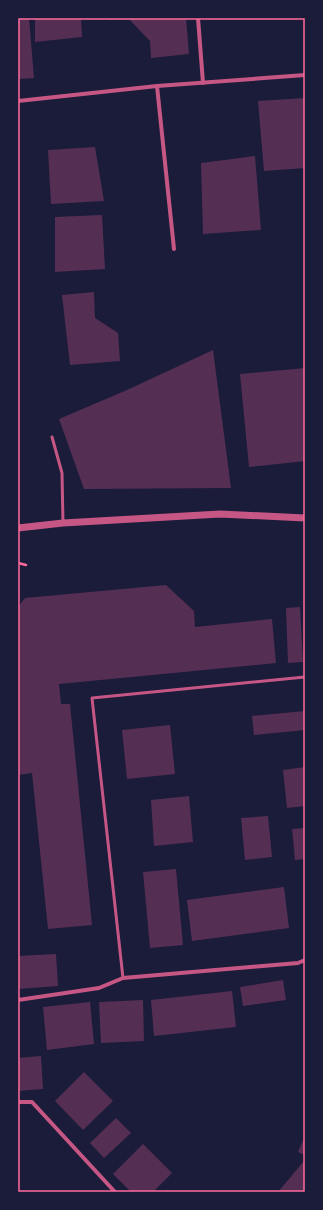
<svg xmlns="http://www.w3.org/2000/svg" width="323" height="1210" font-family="Barlow,sans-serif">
	<rect width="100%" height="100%" fill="#1b1b3a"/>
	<g fill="#542f53">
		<polygon points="18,18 29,18 34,78 18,79"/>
		<polygon points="35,18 81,18 82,37 35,42"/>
		<polygon points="107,18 121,18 121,19 108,20"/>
		<polygon points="128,18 186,18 189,54 151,58 150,41"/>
		<polygon points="305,98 305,168 264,171 258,101"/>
		<polygon points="95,147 104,201 51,204 48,150"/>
		<polygon points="255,156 261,230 203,234 201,163"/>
		<polygon points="102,215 105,269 55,272 55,217"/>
		<polygon points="94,292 95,318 118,333 120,361 70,365 62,295"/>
		<polygon points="213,350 231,488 84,489 59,419 127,390"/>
		<polygon points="305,368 305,461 249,467 240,374"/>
		<polygon points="166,585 194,611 195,627 272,619 276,663 59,684 61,704 70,704 92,925 48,929 32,773 18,775 18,607 25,598"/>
		<polygon points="300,607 303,662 288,663 286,608"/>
		<polygon points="305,711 305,730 254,735 252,716"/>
		<polygon points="170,725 175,774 127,779 122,730"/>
		<polygon points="305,767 305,806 287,808 283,770"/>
		<polygon points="189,796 193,842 154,846 151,800"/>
		<polygon points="268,816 272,857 245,860 241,818"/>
		<polygon points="305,828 305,859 295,860 292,829"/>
		<polygon points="176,869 183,945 150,948 143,872"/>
		<polygon points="284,887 289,928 192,941 187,900"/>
		<polygon points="56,954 58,986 18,989 18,956"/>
		<polygon points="283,980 286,1000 243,1006 240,987"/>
		<polygon points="232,991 236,1027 154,1036 151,1000"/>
		<polygon points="143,1000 144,1041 101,1043 99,1002"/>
		<polygon points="90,1002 94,1044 47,1050 43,1007"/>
		<polygon points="41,1056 43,1089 18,1091 18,1058"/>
		<polygon points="84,1072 113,1101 83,1130 55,1101"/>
		<polygon points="116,1118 131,1133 104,1158 90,1143"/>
		<polygon points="305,1136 305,1155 298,1152"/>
		<polygon points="143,1144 172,1173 153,1192 131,1192 113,1174"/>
		<polygon points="304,1161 305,1162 305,1192 278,1192"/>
	</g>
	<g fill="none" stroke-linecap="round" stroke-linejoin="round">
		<polyline stroke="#ff6b9d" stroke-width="2.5" points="18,563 26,565"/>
		<g stroke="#c65784" stroke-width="3">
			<polyline points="52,437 62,473 63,523"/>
			<polyline points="123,978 92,698 305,677"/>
		</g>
		<g stroke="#c65784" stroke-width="4">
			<polyline points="198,18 203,83"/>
			<polyline points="157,86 174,249"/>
			<polyline points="18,101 157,86 305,75"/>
			<polyline points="18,1000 99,988 123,978 298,963 305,960"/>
			<polyline points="18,1102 32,1102 115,1192"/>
		</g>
		<polyline stroke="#c65784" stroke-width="7" points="18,528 63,523 220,514 305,518"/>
	</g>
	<rect width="323" height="1210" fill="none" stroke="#1b1b3a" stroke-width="38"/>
	<rect x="19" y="19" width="285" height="1172" fill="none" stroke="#ff6b9d" stroke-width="1.5"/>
</svg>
